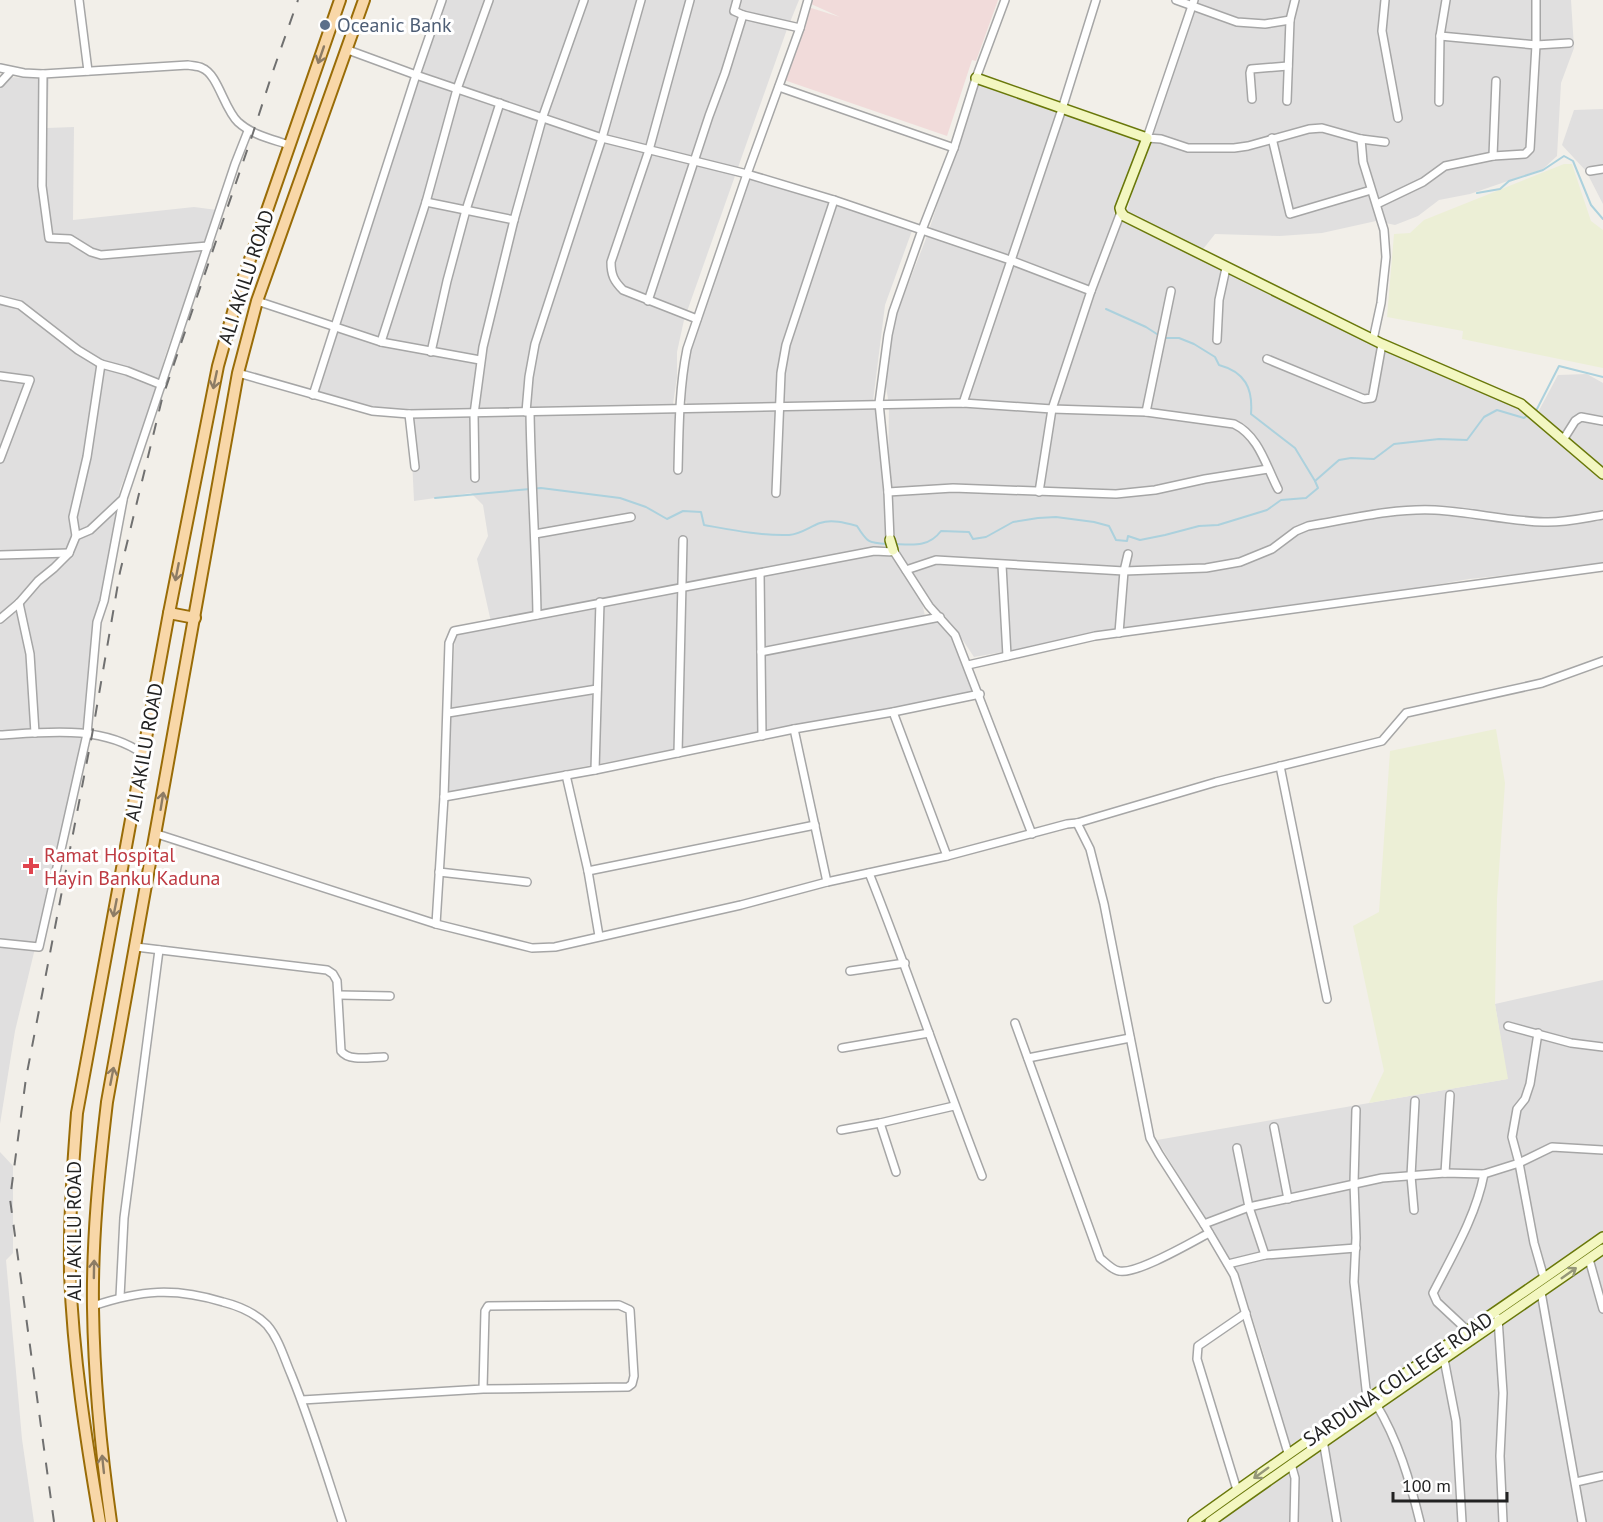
<svg xmlns="http://www.w3.org/2000/svg" width="1603" height="1522" font-family="'PT Sans',sans-serif">
	<rect width="100%" height="100%" fill="#f2efe9"/>
	<g fill="#e0dfdf">
		<polygon points="441,0 799,0 786,32 684,320 677,352 677,377 673,404 387,412 316,391"/>
		<polygon points="1198,0 1571,0 1574,48 1561,83 1557,156 1543,169 1470,194 1439,200 1418,216 1395,225 1376,221 1322,233 1280,236 1215,234 1200,253 1126,214 1148,138"/>
		<polygon points="0,75 7,77 49,79 47,128 74,127 73,220 194,207 217,210 165,356 148,419 120,489 75,783 15,1031 0,1124"/>
		<polygon points="977,84 1141,141 1114,214 1519,407 1603,476 1603,565 1469,579 1295,609 1117,632 974,657 954,627 942,618 896,552 888,482 889,405 885,381 885,357 890,331 927,236"/>
		<polygon points="1603,109 1603,204 1586,171 1562,145 1574,110"/>
		<polygon points="751,176 913,228 885,305 873,401 781,406 688,406 678,384"/>
		<polygon points="1587,374 1603,383 1603,470 1536,416 1558,375"/>
		<polygon points="881,408 889,545 491,622 477,559 488,536 483,505 471,493 414,501 410,418 529,412"/>
		<polygon points="888,551 921,598 927,625 939,621 947,627 961,658 972,692 447,793 455,634"/>
		<polygon points="1603,980 1603,1231 1404,1372 1289,1446 1265,1358 1238,1272 1157,1140 1507,1079 1495,1004"/>
		<polygon points="0,1152 13,1166 13,1253 6,1260 22,1439 34,1522 0,1522"/>
		<polygon points="1603,1252 1603,1522 1506,1522 1503,1445 1506,1380 1503,1320"/>
		<polygon points="1495,1331 1501,1368 1502,1522 1214,1522 1374,1411"/>
	</g>
	<polygon fill="#f1dbda" points="812,0 998,0 976,61 972,60 947,136 784,80 808,7 840,17 811,4"/>
	<g fill="#ecefd6">
		<polygon points="1564,164 1572,164 1591,221 1603,230 1603,368 1462,339 1463,331 1387,317 1394,234 1410,233 1424,220"/>
		<polygon points="1496,729 1505,783 1497,899 1495,1004 1508,1079 1369,1103 1384,1071 1353,926 1379,912 1390,751"/>
	</g>
	<g fill="none" stroke-linecap="round" stroke-linejoin="round">
		<g stroke="#acd1dd" stroke-width="2">
			<polyline points="1477,193 1500,189 1509,181 1543,170 1564,156 1573,161 1591,205 1603,219"/>
			<path d="M1106 309 1146 327 1163 338H1179L1194 344 1215 357 1219 365C1245 372 1253 388 1251 414L1295 448 1315 481 1339 460 1351 458 1374 459 1394 444 1439 439 1467 440 1484 417 1497 410 1524 418 1528 415"/>
			<polyline points="1533,412 1537,409 1559,366 1603,377"/>
			<path d="M435 498 541 488 620 498 646 507 667 519 683 511 701 512 704 525C732 530 761 536 789 535 801 534 809 527 820 523 832 519 846 523 857 526 867 542 868 543 887 544"/>
			<path d="M896 544C914 545 929 547 941 531L969 532 973 539 986 537 1013 522 1038 518 1056 517 1094 522 1109 526 1116 540 1127 541 1128 536 1140 540 1165 535 1199 526 1218 525 1267 510 1281 500 1306 498 1318 488 1315 481"/>
		</g>
		<g stroke="#a6a6a6" stroke-width="10">
			<g id="street">
				<polyline points="79,0 88,71"/>
				<path d="M690 0 649 150 611 262C611 275 614 281 623 290L697 319"/>
				<polyline points="737,0 734,11 743,15"/>
				<polyline points="1176,0 1237,22 1265,24 1290,20"/>
				<polyline points="1194,0 1147,138 1161,139 1188,148 1234,148 1248,146 1309,129 1322,128 1361,139 1385,142"/>
				<polyline points="1385,0 1382,31 1398,118"/>
				<polyline points="1440,36 1536,45 1569,43"/>
				<polyline points="348,50 416,75 602,138 747,174 834,200 1010,260 1091,291"/>
				<path d="M0 68 24 73 43 74 188 65C192 66 198 66 202 68 218 74 224 109 238 122 252 135 272 139 289 145"/>
				<polyline points="43,74 42,186 49,238 70,239 91,252 101,255 208,246"/>
				<polyline points="0,83 11,71"/>
				<polyline points="779,87 954,148"/>
				<polyline points="1252,99 1250,73 1251,69 1288,66"/>
				<polyline points="1287,101 1290,20 1295,0"/>
				<polyline points="1439,102 1440,36 1446,0"/>
				<polyline points="1272,138 1290,214 1371,190"/>
				<polyline points="1361,139 1363,162 1384,230 1386,257 1381,303 1373,340"/>
				<polyline points="1493,156 1496,81"/>
				<polyline points="1590,171 1603,169"/>
				<polyline points="426,202 514,220"/>
				<polyline points="1377,204 1423,182 1445,166 1493,156 1525,154 1530,149 1536,45 1536,0"/>
				<polyline points="0,300 20,305 78,350 101,364 127,371 162,385"/>
				<polyline points="257,301 381,342 480,360"/>
				<polyline points="648,301 709,116 725,73 743,15 800,28"/>
				<polyline points="1217,340 1219,300 1226,268"/>
				<polyline points="381,342 426,202 457,89 489,0"/>
				<polyline points="431,352 447,281 466,210 500,103"/>
				<polyline points="1267,359 1364,399 1372,398 1373,394 1382,344"/>
				<path d="M238 373 372 411 409 414 963 403 1052 409 1146 412 1234 424C1259 436 1266 466 1278 489"/>
				<polyline points="0,376 30,380 0,459"/>
				<polyline points="313,395 416,75 442,0"/>
				<polyline points="963,403 1062,109 1096,0"/>
				<polyline points="526,412 529,377 535,344 602,138 641,0"/>
				<path d="M530 412C531 480 536 547 537 615"/>
				<polyline points="1146,412 1171,291"/>
				<polyline points="409,414 415,467"/>
				<polyline points="1563,440 1575,421 1581,417 1603,421"/>
				<path d="M678 470C679 429 679 389 687 349L747 174 800 28 808 0"/>
				<polyline points="475,478 474,414 483,347 514,220 543,116 584,0"/>
				<polyline points="888,492 953,488 1116,494 1155,490 1205,479 1268,469"/>
				<polyline points="1039,492 1052,409 1091,291 1121,212"/>
				<polyline points="776,493 781,373 786,345 834,200"/>
				<polyline points="535,534 631,517"/>
				<polyline points="76,536 73,517 87,457 101,364"/>
				<polyline points="890,540 888,492 879,403 888,335 893,312 922,230 954,148 976,78 1005,0"/>
				<polyline points="893,550 929,606 955,635 1032,834"/>
				<polyline points="0,555 69,553"/>
				<polyline points="1002,565 1007,656"/>
				<path d="M906 570 936 560 1124 571 1206 568 1240 562 1272 549 1296 531 1308 526C1350 519 1393 508 1435 510 1472 512 1507 521 1544 522 1563 523 1584 518 1603 515"/>
				<polyline points="760,573 762,736"/>
				<polyline points="19,603 30,654 35,733"/>
				<polyline points="0,619 19,603 38,581 54,568 69,553 76,536 90,530 123,499 235,164 248,131"/>
				<polyline points="1119,633 1124,571 1128,554"/>
				<polyline points="761,652 940,617"/>
				<polyline points="968,665 1095,636 1603,567"/>
				<polyline points="893,712 947,856"/>
				<polyline points="448,713 597,689"/>
				<polyline points="794,729 827,882"/>
				<path d="M0 735C47 732 103 725 143 754"/>
				<polyline points="678,753 683,540"/>
				<polyline points="1280,766 1327,999"/>
				<polyline points="595,770 600,602"/>
				<polyline points="566,775 588,871 599,936"/>
				<polyline points="444,797 595,770 794,729 893,712 980,694"/>
				<polyline points="1077,823 1090,849 1104,904 1150,1138 1159,1154 1204,1224 1234,1275 1288,1453"/>
				<polyline points="157,834 436,924 532,948 555,947 741,905 827,882 947,856 1067,824 1077,823 1216,782 1382,741 1406,713 1542,683 1603,661"/>
				<polyline points="588,871 815,825"/>
				<polyline points="439,872 527,882"/>
				<path d="M869 873C909 973 943 1076 982 1176"/>
				<polyline points="436,924 444,797 449,643 454,631 874,551 894,552"/>
				<polyline points="0,943 39,947 87,734 97,622 104,601 123,500"/>
				<path d="M136 947 327 970 333 974 337 981 341 1051C349 1062 371 1057 384 1057"/>
				<polyline points="850,971 905,963"/>
				<polyline points="339,995 390,996"/>
				<path d="M1015 1023 1100 1258C1105 1262 1112 1270 1119 1271 1136 1275 1192 1242 1209 1233"/>
				<polyline points="1508,1026 1571,1043 1603,1047"/>
				<polyline points="1538,1033 1530,1084 1525,1099 1517,1109 1512,1137 1519,1163 1534,1243 1544,1278"/>
				<polyline points="842,1048 929,1033"/>
				<polyline points="1028,1058 1130,1038"/>
				<polyline points="1356,1110 1354,1183 1356,1238 1354,1282 1367,1398"/>
				<polyline points="880,1123 896,1172"/>
				<polyline points="1274,1127 1288,1199"/>
				<polyline points="841,1130 880,1123 954,1106"/>
				<polyline points="1237,1148 1249,1207 1265,1255"/>
				<polyline points="1445,1173 1450,1095"/>
				<polyline points="1414,1210 1411,1176 1415,1101"/>
				<polyline points="1204,1224 1249,1207 1382,1178 1445,1173 1484,1174 1519,1163 1552,1147 1603,1150"/>
				<polyline points="1589,1259 1603,1309"/>
				<polyline points="1228,1264 1265,1255 1356,1248"/>
				<polyline points="1541,1292 1582,1522"/>
				<polyline points="120,1297 124,1218 159,950"/>
				<path d="M93 1306C141 1290 174 1287 223 1302 239 1306 255 1313 267 1325 279 1339 284 1358 291 1374 311 1423 326 1473 342 1522"/>
				<polyline points="1498,1318 1503,1393 1500,1456 1503,1522"/>
				<path d="M1468 1331 1437 1302 1433 1293C1453 1254 1476 1216 1484 1174"/>
				<polyline points="1444,1359 1456,1421 1462,1522"/>
				<polyline points="302,1400 483,1389 628,1387 632,1384 634,1376 630,1310 619,1305 488,1306 485,1311 483,1389"/>
				<path d="M1376 1404C1398 1440 1410 1481 1420 1522"/>
				<polyline points="1323,1440 1337,1522"/>
				<polyline points="1291,1464 1295,1478 1294,1522"/>
				<polyline points="1576,1482 1603,1476"/>
				<polyline points="1237,1490 1197,1359 1198,1346 1246,1313"/>
			</g>
		</g>
		<g stroke="#69780a" stroke-width="12">
			<g id="secondary">
				<polyline points="976,78 1147,138 1120,208 1121,212 1124,216 1382,344 1521,404 1603,474"/>
				<polyline points="890,540 893,550"/>
				<path d="M1193 1522C1328 1424 1467 1333 1603 1237"/>
				<path d="M1210 1522C1340 1429 1472 1340 1603 1249"/>
			</g>
		</g>
		<g stroke="#996c07" stroke-width="14">
			<g id="primary">
				<polyline points="169,613 195,618"/>
				<path d="M100 1522C86 1440 73 1356 70 1273 69 1219 73 1166 77 1113L169 613 218 366 238 294 340 0"/>
				<path d="M111 1522C101 1451 94 1380 93 1308 92 1239 99 1170 107 1102L238 373 257 301 364 0"/>
			</g>
		</g>
		<use href="#street" stroke="#fff" stroke-width="7"/>
		<use href="#secondary" stroke="#f3f7c1" stroke-width="9"/>
		<use href="#primary" stroke="#f8d7a8" stroke-width="10"/>
		<polyline stroke="#707070" stroke-width="2" stroke-dasharray="12 12" stroke-linecap="butt" points="54,1522 10,1199 26,1078 92,735 120,572 162,399 253,133 272,74 298,0"/>
	</g>
	<defs><path id="oneway-shaft" d="M-6 0H5M1.5-3L5.5 0L1.5 3" fill="none" stroke-width="1.6" stroke-linecap="round" stroke-linejoin="round" transform="scale(1.5)"/></defs>
	<g stroke="#8d7c65">
		<use href="#oneway-shaft" transform="translate(321 55) rotate(109)"/>
		<use href="#oneway-shaft" transform="translate(215 380) rotate(102)"/>
		<use href="#oneway-shaft" transform="translate(177 572) rotate(101)"/>
		<use href="#oneway-shaft" transform="translate(162 801) rotate(-81)"/>
		<use href="#oneway-shaft" transform="translate(115 908) rotate(101)"/>
		<use href="#oneway-shaft" transform="translate(112 1076) rotate(-79)"/>
		<use href="#oneway-shaft" transform="translate(94 1269) rotate(-89)"/>
		<use href="#oneway-shaft" transform="translate(103 1464) rotate(-96)"/>
	</g>
	<g stroke="#959779">
		<use href="#oneway-shaft" transform="translate(1569 1273) rotate(-35)"/>
		<use href="#oneway-shaft" transform="translate(1261 1473) rotate(144)"/>
	</g>
	<circle fill="#5c6f8a" stroke="#fff" stroke-width="2" cx="325" cy="25" r="6"/>
	<path fill="#e0444e" stroke="#fff" stroke-width="2" d="M28 857h6v6h6v6h-6v6h-6v-6h-6v-6h6z"/>
	<g text-anchor="middle" dominant-baseline="central" stroke-width="6" stroke-linejoin="round" paint-order="stroke">
		<g font-size="20" fill="#4e5e75" stroke="#fff" text-anchor="start">
			<text x="337" y="25">Oceanic Bank</text>
		</g>
		<g font-size="20" fill="#222" stroke="#fff">
			<text transform="translate(246 277) rotate(-72)">ALI AKILU ROAD</text>
			<text transform="translate(144 752) rotate(-80)">ALI AKILU ROAD</text>
			<text transform="translate(74 1231) rotate(-90)">ALI AKILU ROAD</text>
			<text transform="translate(1398 1379) rotate(-34)">SARDUNA COLLEGE ROAD</text>
		</g>
		<g font-size="20" fill="#be3a42" stroke="#fff" text-anchor="start">
			<text x="44" y="855">Ramat Hospital<tspan x="44" dy="23">Hayin Banku Kaduna</tspan></text>
		</g>
	</g>
	<path d="M1393 1492v9h114v-9" fill="none" stroke="#222222" stroke-width="3"/>
	<text x="1402" y="1492" font-size="18" fill="#222222" stroke="#ffffff" stroke-width="4.5" paint-order="stroke">100 m</text>
</svg>
